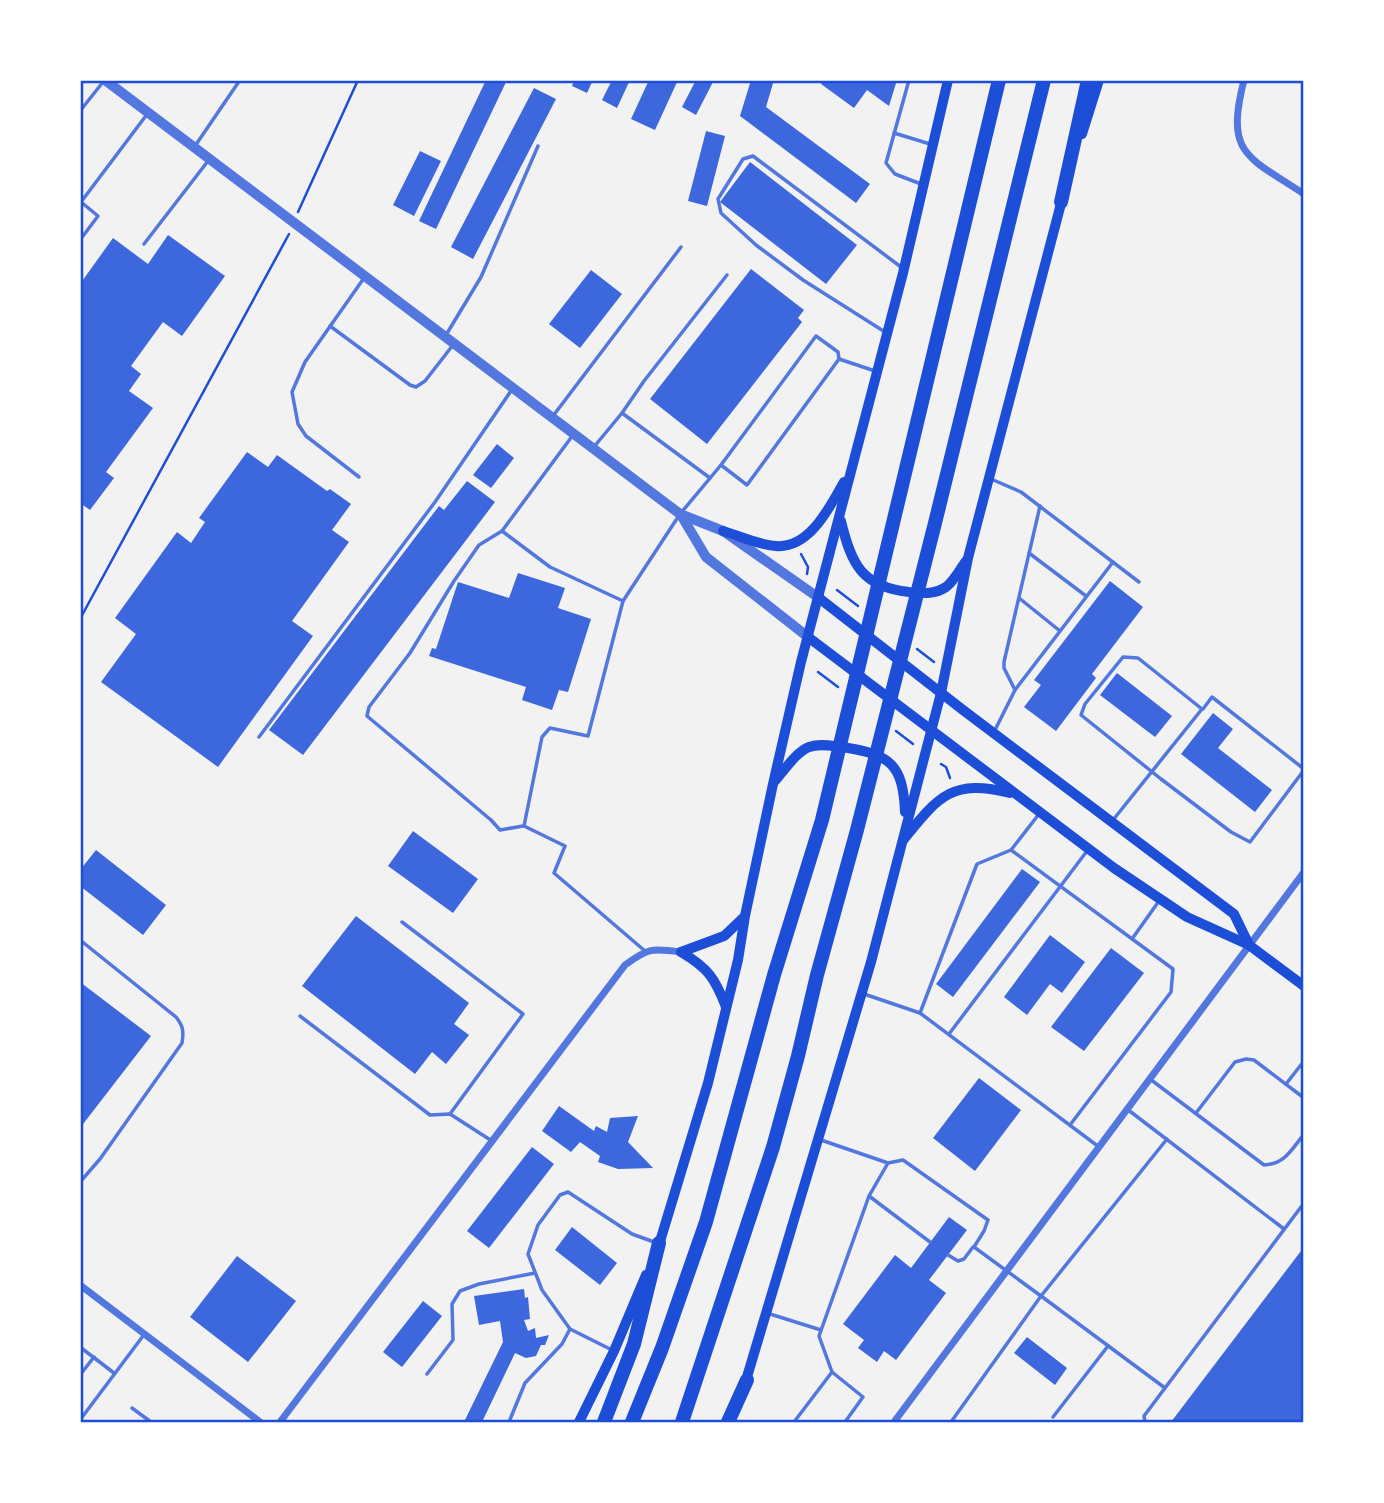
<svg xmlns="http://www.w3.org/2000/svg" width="1384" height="1503" font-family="'Archivo Narrow',sans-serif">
	<rect width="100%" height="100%" fill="#f2f2f2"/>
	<g fill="#3d67dc">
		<polygon points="486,80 507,80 436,229 419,221"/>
		<polygon points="574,80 593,80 587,93 572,86"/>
		<polygon points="612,80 630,80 617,108 602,100"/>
		<polygon points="649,80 678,80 655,130 631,119"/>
		<polygon points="696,80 714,80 696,115 682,107"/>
		<polygon points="751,80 774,80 766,107 870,184 856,203 740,116"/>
		<polygon points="823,80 897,80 889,106 867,90 854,108 821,84"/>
		<polygon points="534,88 556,99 473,259 451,247"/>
		<polygon points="706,131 725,136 707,206 688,201"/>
		<polygon points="420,151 441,161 414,216 393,205"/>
		<polygon points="750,162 857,245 826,284 720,202"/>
		<polygon points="168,235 225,276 182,336 163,322 131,366 141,374 129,391 153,408 106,472 114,478 90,510 80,503 80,284 113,238 148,264"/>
		<polygon points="751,269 804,310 798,318 802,322 707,444 650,399"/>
		<polygon points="591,270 622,294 580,348 549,324"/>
		<polygon points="497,444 514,458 491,488 473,475"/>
		<polygon points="247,452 268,467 277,455 327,491 330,489 351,504 332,530 349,542 292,621 313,636 218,767 101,682 136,634 115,618 177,532 191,543 205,522 199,518"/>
		<polygon points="467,481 495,502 303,755 269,730 439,506 444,510"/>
		<polygon points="518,573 565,588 558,608 591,619 568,692 559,690 552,710 522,700 526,687 429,656 432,648 436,649 458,582 509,598"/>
		<polygon points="1110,581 1143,607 1092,674 1096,678 1056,731 1024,707 1041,685 1034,680"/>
		<polygon points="1117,673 1172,716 1155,737 1100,695"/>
		<polygon points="1213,713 1233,729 1218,748 1272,790 1255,812 1181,754"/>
		<polygon points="413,831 478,879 453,913 388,866"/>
		<polygon points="96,850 166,905 143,935 80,886 80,870"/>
		<polygon points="1022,869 1040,882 953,997 936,984"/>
		<polygon points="356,916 469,1003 454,1024 469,1035 446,1064 432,1052 415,1074 302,986"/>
		<polygon points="1050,935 1085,962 1062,993 1050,984 1027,1015 1004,997"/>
		<polygon points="1111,948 1144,973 1084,1051 1051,1027"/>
		<polygon points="80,982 151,1036 80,1128"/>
		<polygon points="979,1078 1021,1110 975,1171 933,1138"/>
		<polygon points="559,1106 594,1131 596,1126 607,1132 610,1118 638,1116 628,1142 653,1168 618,1169 598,1162 600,1156 580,1142 571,1152 542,1131"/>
		<polygon points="532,1147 554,1164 489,1248 467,1231"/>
		<polygon points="949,1217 967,1230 929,1280 946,1293 896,1360 884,1351 877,1362 858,1348 864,1340 843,1324 895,1255 911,1268"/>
		<polygon points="572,1227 617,1263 600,1285 555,1250"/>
		<polygon points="1304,1247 1304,1422 1171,1422"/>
		<polygon points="237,1256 296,1301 248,1362 190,1317"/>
		<polygon points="524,1289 525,1298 528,1297 530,1319 524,1320 528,1331 535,1328 536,1338 549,1335 545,1345 541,1345 536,1356 526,1358 515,1353 482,1422 464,1422 503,1342 500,1321 479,1325 474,1296"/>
		<polygon points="423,1301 442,1316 402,1367 383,1352"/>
		<polygon points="1027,1337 1067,1368 1055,1385 1014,1353"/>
	</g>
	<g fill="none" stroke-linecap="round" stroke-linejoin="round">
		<g stroke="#1d4ed8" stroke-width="2.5">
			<polyline points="298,212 358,80"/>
			<polyline points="801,554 808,567 807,574"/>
			<polyline points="837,590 858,606"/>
			<polyline points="80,619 289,234"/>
			<polyline points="917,649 934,662"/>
			<polyline points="818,672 838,687"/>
			<polyline points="896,731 913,744"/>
			<polyline points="941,764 946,767 950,778"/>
		</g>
		<g stroke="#5277de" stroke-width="3.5">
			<polyline points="909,80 886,163 895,174 921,184"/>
			<polyline points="80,111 103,82"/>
			<polyline points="894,133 930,144"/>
			<polyline points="195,146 240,80"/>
			<polyline points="80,240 98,216 81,202 148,113"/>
			<polyline points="144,244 208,161"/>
			<polyline points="330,326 410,385 416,387 425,381 453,345"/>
			<polyline points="885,332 803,280 756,245 721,213 718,199 743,159 753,156 901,267"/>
			<polyline points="446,335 481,277 538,146"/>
			<polyline points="622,413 644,381 727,275"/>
			<polyline points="553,416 681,247"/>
			<polyline points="573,435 502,531 550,567 623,601"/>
			<polyline points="593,448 622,413 710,478"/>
			<polyline points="721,465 816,336 838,352 839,359"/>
			<polyline points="359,477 306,436 298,424 292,392 305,362 364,278"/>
			<polyline points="991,479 1021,492 1139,582"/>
			<polyline points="502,531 479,545 454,581 410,653 369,707 367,716 491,820 500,830 523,826"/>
			<polyline points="1029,553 1086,596"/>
			<polyline points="1019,598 1060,631"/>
			<polyline points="1015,690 1113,562"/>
			<polyline points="1203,709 1212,697 1304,769"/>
			<polyline points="995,730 1015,690 1004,668 1004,662 1040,506"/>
			<polyline points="259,737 435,502 513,388"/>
			<polyline points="1039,814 1011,850 1173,969 1171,992 1070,1125"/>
			<polyline points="1113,820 1202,709 1138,658 1123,657 1085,704 1081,715 1161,779 1231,832 1250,842 1304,770"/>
			<polyline points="402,922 523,1014 450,1114"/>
			<polyline points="1132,939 1159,901"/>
			<path d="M80 940 176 1017C183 1026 184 1031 182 1043L100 1159 80 1182"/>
			<polyline points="645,951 554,873 565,846 524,826 542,737 550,728 588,736 623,601 680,514 721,465 747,485 839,359 875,371"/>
			<polyline points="864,994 920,1013 1099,1147"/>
			<polyline points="920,1013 977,864 1011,850"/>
			<polyline points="300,1016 430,1115 450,1114 492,1141"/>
			<polyline points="949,1034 1087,851"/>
			<path d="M1150 1079 1264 1165C1285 1164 1292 1149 1304 1134"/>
			<polyline points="1286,1084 1304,1061"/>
			<polyline points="1127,1109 1284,1229"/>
			<polyline points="1196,1113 1235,1062 1246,1059 1254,1060 1304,1098"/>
			<polyline points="821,1140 888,1163"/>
			<polyline points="869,1196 930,1242"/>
			<polyline points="948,1255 958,1261 964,1259 973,1247"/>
			<polyline points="770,1314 821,1330"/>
			<polyline points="80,1347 114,1373"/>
			<polyline points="612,1350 570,1329 542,1290 528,1254 538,1225 560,1195 568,1192 632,1234 654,1242"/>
			<polyline points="427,1374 453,1340 452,1304 460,1291 479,1284 535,1273"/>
			<polyline points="80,1375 94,1357"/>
			<polyline points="1165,1388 1041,1296 1167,1139"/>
			<polyline points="132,1408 151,1422"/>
			<polyline points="1053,1417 1108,1346"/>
			<polyline points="80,1420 143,1336"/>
			<polyline points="509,1422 525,1383 562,1344 570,1329"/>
			<polyline points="794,1422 832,1372"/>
			<polyline points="845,1422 863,1397 832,1372 819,1336 869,1196 888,1163 903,1160 988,1220 984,1231 974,1247 1041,1296 951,1422"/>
			<polyline points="1145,1422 1144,1416 1304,1203"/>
		</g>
		<g stroke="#5277de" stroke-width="7">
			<path d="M1244 80C1225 155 1247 156 1304 194"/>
			<polyline points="80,1285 260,1422"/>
			<path d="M280 1422 625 965C648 948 652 948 681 952"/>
			<polyline points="894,1422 1304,872"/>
		</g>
		<g stroke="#5277de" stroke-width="10">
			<polyline points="105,80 680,514 723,531 819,598"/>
			<polyline points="681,515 706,557 808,637"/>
		</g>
		<g stroke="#1d4ed8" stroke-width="10">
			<polyline points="1082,134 1099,80"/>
			<path d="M841 521C851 564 862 587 909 592 922 593 934 595 946 587 954 581 960 569 966 561"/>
			<path d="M723 531C740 536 759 545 776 546 810 549 830 506 844 482"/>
			<polyline points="819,598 963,710 1234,914 1249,945"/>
			<polyline points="808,637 1114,868 1187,917 1249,945 1304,986"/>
			<path d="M774 782C784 771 796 752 809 747 820 743 832 746 842 747 889 754 903 763 905 812"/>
			<path d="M904 839C938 797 952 778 1010 793"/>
			<path d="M681 952C708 968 715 978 726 1007"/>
			<polyline points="681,952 724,936 744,917"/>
			<polyline points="658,1248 708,1083 738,960 745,916 773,784 801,662 903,273 948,80"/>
			<polyline points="744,1387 871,962 941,693 968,558 1063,196"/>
			<polyline points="579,1422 614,1351 646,1275"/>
		</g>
		<g stroke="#1d4ed8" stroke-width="14">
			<polyline points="1061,202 1088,80"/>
			<polyline points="604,1422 634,1344 659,1243"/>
			<polyline points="632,1422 662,1348 706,1222 774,975 822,820 999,80"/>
			<polyline points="682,1422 773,1147 798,1056 817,975 857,830 935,523 1044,80"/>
			<polyline points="728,1422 747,1380"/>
		</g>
	</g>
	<rect width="1384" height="1503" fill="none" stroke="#ffffff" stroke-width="164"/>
	<rect x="82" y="82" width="1220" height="1339" fill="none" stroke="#1d4ed8" stroke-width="2.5"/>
</svg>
